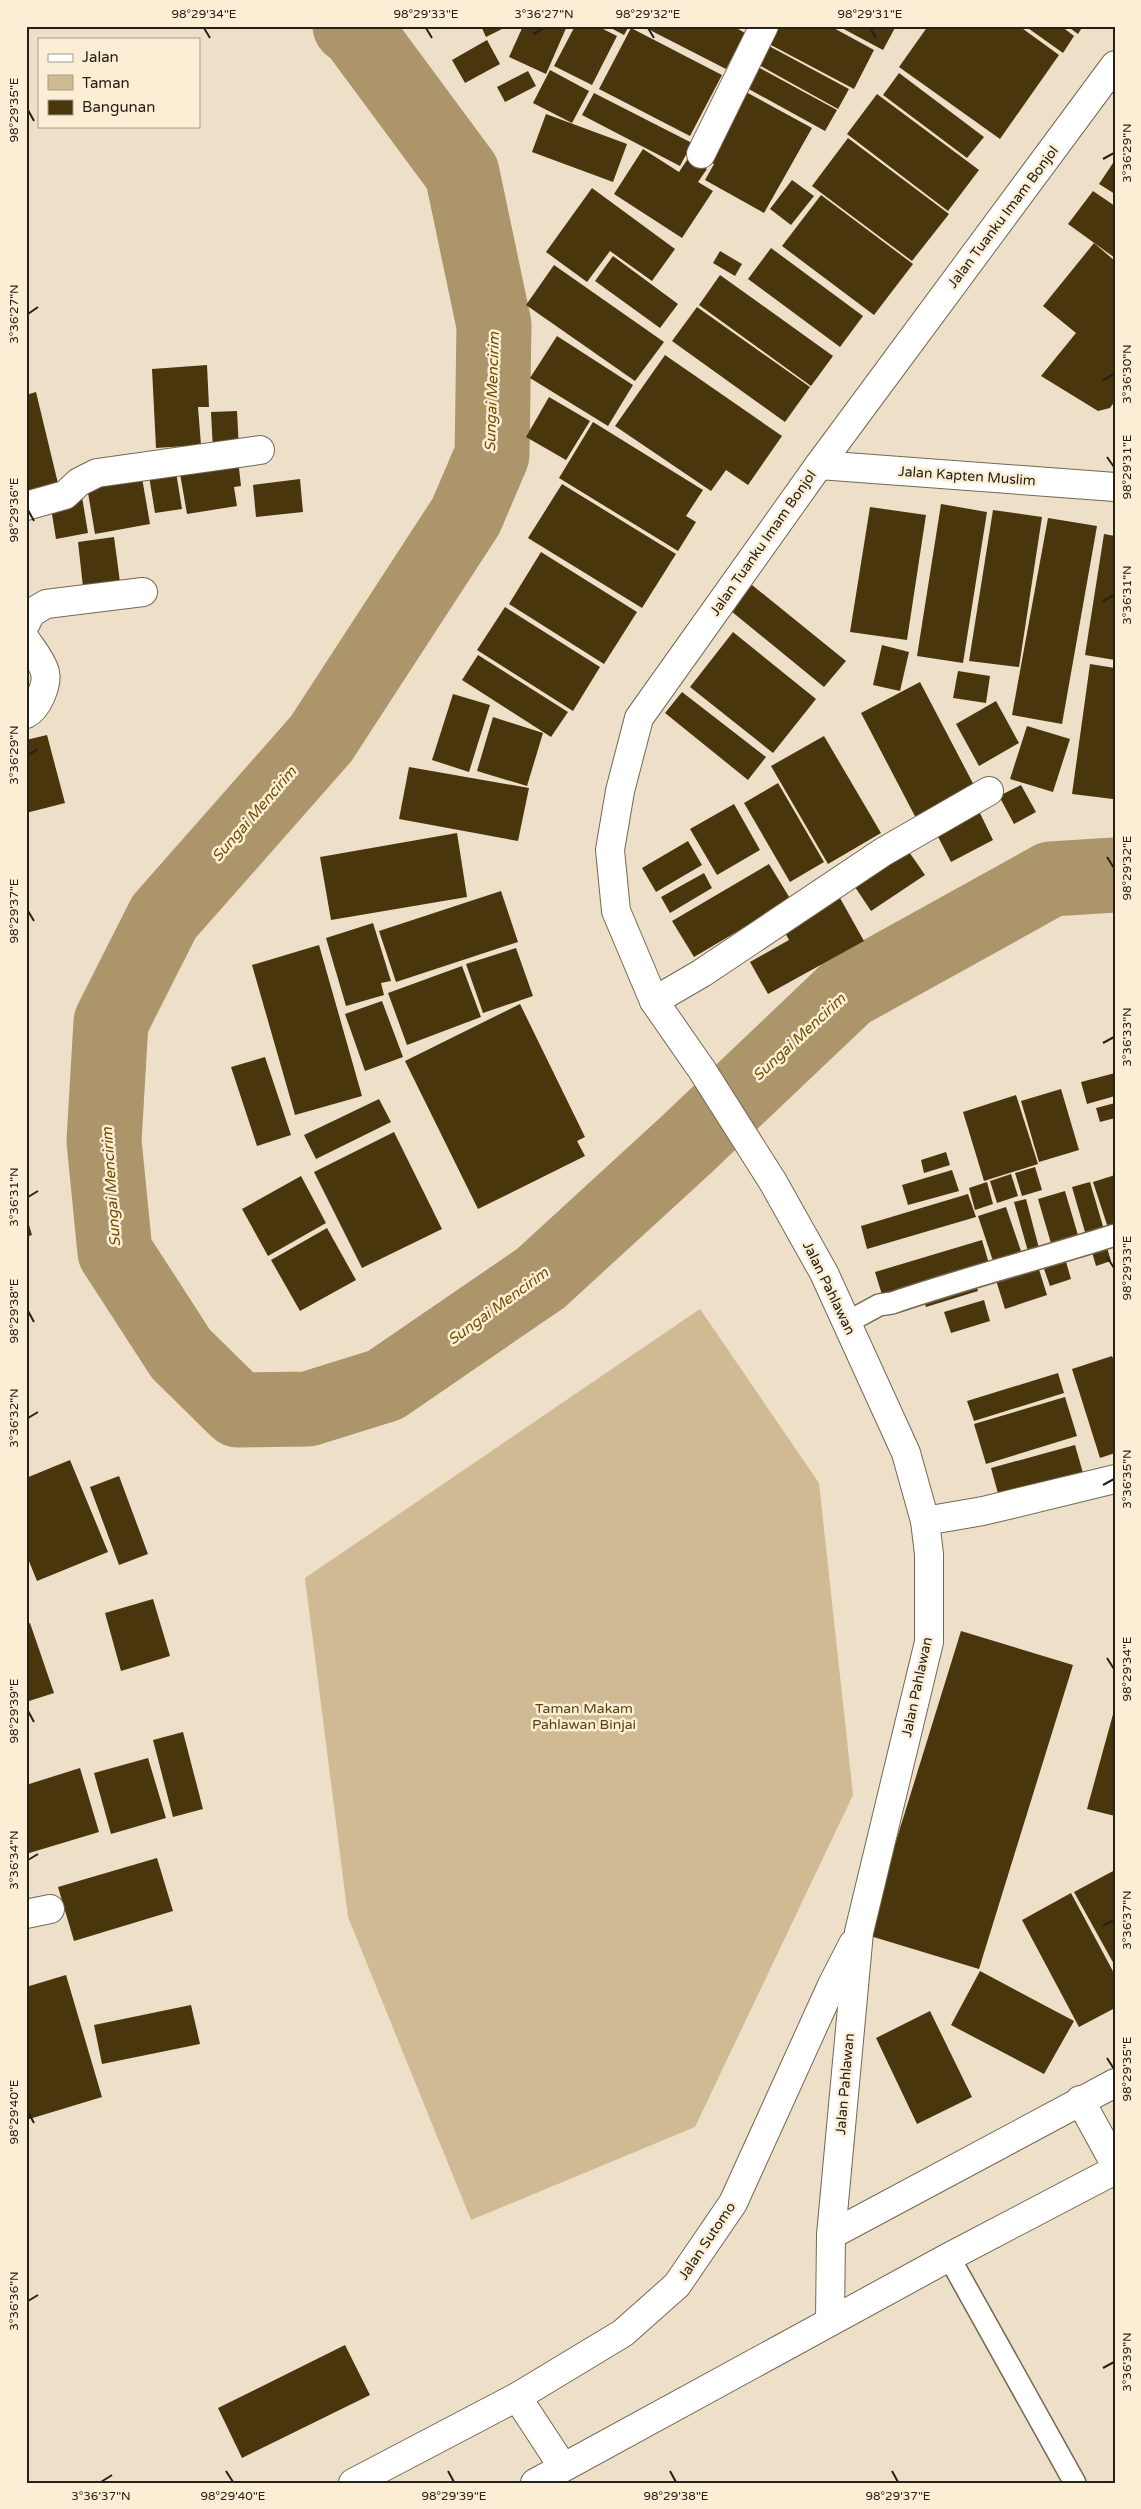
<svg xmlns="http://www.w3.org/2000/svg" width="1141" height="2509" font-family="'Varela Round',sans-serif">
	<rect width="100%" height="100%" fill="#eee0c8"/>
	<polygon fill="#d0ba93" points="700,1309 819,1483 853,1795 695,2127 471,2220 348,1917 305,1578"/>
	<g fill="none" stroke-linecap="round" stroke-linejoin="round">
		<polyline stroke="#ac956b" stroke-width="75" points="350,26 357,31 462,173 494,325 492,455 466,516 321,739 164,917 111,1022 104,1141 115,1252 181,1354 238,1410 308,1409 385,1385 541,1278 686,1145 847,992 1051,879 1115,875"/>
	</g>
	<g fill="#4a360c">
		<polygon points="481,26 508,26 486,37"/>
		<polygon points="523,26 567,26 546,74 509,57"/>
		<polygon points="575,26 597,26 617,36 592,85 554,66"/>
		<polygon points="607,26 629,26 624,35"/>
		<polygon points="642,26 733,26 745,33 726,69"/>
		<polygon points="779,26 830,26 874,50 854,89 769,44"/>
		<polygon points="838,26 896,26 883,50"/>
		<polygon points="928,26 1019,26 1059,55 1000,139 899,67"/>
		<polygon points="1025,26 1061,26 1074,36 1063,53"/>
		<polygon points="1067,26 1083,26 1078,34"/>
		<polygon points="631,28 722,75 690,136 599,89"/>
		<polygon points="487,40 500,64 465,83 452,60"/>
		<polygon points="769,46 849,89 838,109 759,65"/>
		<polygon points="756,66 837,110 825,131 745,87"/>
		<polygon points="550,70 589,91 572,123 533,103"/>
		<polygon points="528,71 536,86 505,102 497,87"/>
		<polygon points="899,73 984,137 967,158 883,95"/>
		<polygon points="746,92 812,128 764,213 705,180 714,164 707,161"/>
		<polygon points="594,93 692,143 680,166 582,115"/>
		<polygon points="877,94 979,170 948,211 847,134"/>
		<polygon points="546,114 627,144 613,182 532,152"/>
		<polygon points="848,138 949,214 912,261 812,186"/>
		<polygon points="643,149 679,172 689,157 707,169 698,182 713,191 682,238 614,194"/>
		<polygon points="1115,160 1115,194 1099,184"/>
		<polygon points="792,180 814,196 791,225 770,209"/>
		<polygon points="592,188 675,249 652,281 610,251 587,282 546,252"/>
		<polygon points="1093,191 1115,206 1115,258 1068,224"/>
		<polygon points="821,195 913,264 874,315 782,246"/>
		<polygon points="1094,243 1115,261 1115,401 1110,408 1098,411 1041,376 1076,333 1043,306"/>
		<polygon points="771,248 863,316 840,347 748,279"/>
		<polygon points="720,251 742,264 735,276 713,263"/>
		<polygon points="613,256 678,304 660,328 595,281"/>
		<polygon points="554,265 664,342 635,381 526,305"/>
		<polygon points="720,275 833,356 811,386 699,305"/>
		<polygon points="697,307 810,387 785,422 672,341"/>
		<polygon points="557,336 633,385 608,426 530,378"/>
		<polygon points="665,355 782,436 748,485 726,470 711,491 615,426"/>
		<polygon points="207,365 209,407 198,407 201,445 156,448 152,369"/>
		<polygon points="36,392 61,496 26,504 26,395"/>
		<polygon points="549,397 590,421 566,460 526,437"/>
		<polygon points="237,411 239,449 213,451 211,412"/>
		<polygon points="593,422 703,490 686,516 696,522 678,551 559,478"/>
		<polygon points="238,459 241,486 234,487 237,506 187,514 179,468"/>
		<polygon points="141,472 150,524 95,534 86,481"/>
		<polygon points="176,472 182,509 155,513 149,476"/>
		<polygon points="300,479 303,512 256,517 253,485"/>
		<polygon points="562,484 676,554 642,608 528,538"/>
		<polygon points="82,497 88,533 56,539 50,502"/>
		<polygon points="941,504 987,512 963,663 917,656"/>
		<polygon points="870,507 926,515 907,640 850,632"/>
		<polygon points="993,510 1042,517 1019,667 969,661"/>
		<polygon points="1048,518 1097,526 1062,724 1012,715"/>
		<polygon points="1104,534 1115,536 1115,660 1085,655"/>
		<polygon points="114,537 120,582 83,587 78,542"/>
		<polygon points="541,552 637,612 604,664 509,604"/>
		<polygon points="752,585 846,661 824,687 731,611"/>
		<polygon points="505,607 600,667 573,711 477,650"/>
		<polygon points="733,632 816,699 773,753 690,687"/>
		<polygon points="882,645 909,652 900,691 873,685"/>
		<polygon points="478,655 568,712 551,737 462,680"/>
		<polygon points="1090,664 1115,668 1113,799 1072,794"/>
		<polygon points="958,671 990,676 986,703 953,698"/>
		<polygon points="920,682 977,791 918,822 861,713"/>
		<polygon points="682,692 766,757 748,780 665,713"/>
		<polygon points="453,694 490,705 469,772 432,760"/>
		<polygon points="996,701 1019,743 979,766 956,724"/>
		<polygon points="493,717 543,733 527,786 477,771"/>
		<polygon points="1027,726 1070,739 1053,792 1010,779"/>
		<polygon points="47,735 65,803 26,813 26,740"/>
		<polygon points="824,736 881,833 828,864 771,766"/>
		<polygon points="409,767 529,788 518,841 399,819"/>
		<polygon points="778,783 824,862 790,882 744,803"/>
		<polygon points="1021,785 1036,812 1014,824 999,796"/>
		<polygon points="734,804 760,850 717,875 690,829"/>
		<polygon points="977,807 993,840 951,862 934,829"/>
		<polygon points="457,833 467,897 331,920 320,857"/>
		<polygon points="688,841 702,865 656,892 642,868"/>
		<polygon points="905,846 925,875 871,911 851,881"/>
		<polygon points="769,864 791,900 694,957 672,921"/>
		<polygon points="704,873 712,888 670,913 661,897"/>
		<polygon points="501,891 518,942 396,982 379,931"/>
		<polygon points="840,898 864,941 768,994 750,962 789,940 783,929"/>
		<polygon points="373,923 391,981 381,983 384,995 346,1006 326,938"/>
		<polygon points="319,945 362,1096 295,1115 252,965"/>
		<polygon points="516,948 533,996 483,1013 466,964"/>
		<polygon points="462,966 481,1017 407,1045 388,993"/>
		<polygon points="382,1001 403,1057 365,1071 345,1014"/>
		<polygon points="520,1004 585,1137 577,1141 585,1156 478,1209 405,1061"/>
		<polygon points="265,1057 291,1135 257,1146 231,1067"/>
		<polygon points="1115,1073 1115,1096 1087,1104 1081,1082"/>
		<polygon points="1061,1089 1079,1150 1039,1162 1021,1101"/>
		<polygon points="1016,1095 1038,1164 984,1181 963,1112"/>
		<polygon points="379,1099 391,1122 316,1159 304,1135"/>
		<polygon points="1115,1103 1115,1118 1100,1122 1096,1108"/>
		<polygon points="394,1132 442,1229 362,1268 314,1172"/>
		<polygon points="946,1152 950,1165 924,1173 921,1160"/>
		<polygon points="1035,1167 1042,1190 1022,1196 1015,1173"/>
		<polygon points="952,1170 959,1191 908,1205 902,1185"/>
		<polygon points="1011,1174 1018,1196 997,1203 990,1181"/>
		<polygon points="1115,1175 1115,1229 1109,1231 1093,1182"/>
		<polygon points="301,1176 326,1223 268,1256 242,1209"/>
		<polygon points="987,1182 993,1204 975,1210 969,1188"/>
		<polygon points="1090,1182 1105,1233 1087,1239 1072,1187"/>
		<polygon points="1065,1191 1080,1242 1053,1250 1038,1199"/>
		<polygon points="968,1194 976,1217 867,1249 861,1226"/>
		<polygon points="1026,1199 1040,1252 1029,1255 1014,1202"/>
		<polygon points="1006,1207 1023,1257 995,1267 978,1216"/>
		<polygon points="26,1215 32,1235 26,1237"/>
		<polygon points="327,1228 356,1280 300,1311 271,1260"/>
		<polygon points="982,1240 990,1267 883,1298 875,1272"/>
		<polygon points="1105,1241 1111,1261 1096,1266 1090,1245"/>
		<polygon points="1064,1255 1071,1279 1050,1286 1042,1263"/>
		<polygon points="1037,1263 1047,1295 1005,1309 995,1277"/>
		<polygon points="975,1281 978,1291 926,1307 923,1298"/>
		<polygon points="984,1300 990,1321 951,1333 944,1312"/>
		<polygon points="1112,1356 1115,1363 1115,1453 1100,1458 1072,1369"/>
		<polygon points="1058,1373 1064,1393 974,1421 967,1401"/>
		<polygon points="1065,1397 1077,1436 986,1464 974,1424"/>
		<polygon points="1075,1445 1083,1473 999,1497 991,1468"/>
		<polygon points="70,1460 108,1552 37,1581 26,1554 26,1478"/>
		<polygon points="119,1476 148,1554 119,1565 90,1487"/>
		<polygon points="153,1599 170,1656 121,1671 105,1613"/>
		<polygon points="30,1623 54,1693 26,1702 26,1624"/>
		<polygon points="961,1631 1073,1665 979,1969 867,1935"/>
		<polygon points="1115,1707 1115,1816 1087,1809"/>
		<polygon points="183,1732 203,1809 173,1817 153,1740"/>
		<polygon points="148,1758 166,1818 111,1834 94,1773"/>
		<polygon points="80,1768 99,1832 26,1854 26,1785"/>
		<polygon points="157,1858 173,1911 74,1941 58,1887"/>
		<polygon points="1115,1870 1115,1966 1074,1892"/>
		<polygon points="1071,1893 1115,1975 1115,2008 1079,2027 1022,1920"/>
		<polygon points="980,1971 1074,2021 1044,2074 951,2025"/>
		<polygon points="66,1975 102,2097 26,2120 26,1987"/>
		<polygon points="191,2005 200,2044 102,2064 94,2025"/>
		<polygon points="930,2011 972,2097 917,2124 876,2038"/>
		<polygon points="345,2345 370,2395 242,2458 218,2408"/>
	</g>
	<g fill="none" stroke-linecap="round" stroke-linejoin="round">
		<g stroke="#746852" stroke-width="24">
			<g id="service">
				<path d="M846 1323 879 1305 892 1303C965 1278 1040 1259 1115 1235"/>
				<polyline points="949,2257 1075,2483"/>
			</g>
		</g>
		<g stroke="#746852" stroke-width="30">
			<g id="minor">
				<polyline points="701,154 764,26"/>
				<polyline points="26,506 65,495 79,482 97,473 260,450"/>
				<polyline points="26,623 31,613 46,604 143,592"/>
				<path d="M26 640C32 649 42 661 45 672 48 684 38 708 26 714"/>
				<polyline points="654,1001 702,973 883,852 989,791"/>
				<polyline points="925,1521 983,1511 1115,1479"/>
				<polyline points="26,1914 50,1909"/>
			</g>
		</g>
		<g stroke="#746852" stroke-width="30">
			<polyline id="tertiary" points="819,465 1115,487"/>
		</g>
		<g stroke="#746852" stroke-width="30">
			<g id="primary">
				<polyline points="1080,2100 1115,2164"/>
				<polyline points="831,2235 1115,2083"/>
				<polyline points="830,2321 831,2235 859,1932 929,1642 929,1554 925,1521 906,1453 824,1273 773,1182 702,1070 654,1001 616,911 610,850 620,791 639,718 819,465 1115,65"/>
				<polyline points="517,2397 563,2467"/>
				<polyline points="353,2483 517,2397 623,2333 677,2285 733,2203 832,1985 853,1944"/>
				<polyline points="535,2483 949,2257 1115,2170"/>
			</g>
		</g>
		<use href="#service" stroke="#fff" stroke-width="21"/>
		<use href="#minor" stroke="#fff" stroke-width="28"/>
		<use href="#tertiary" stroke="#fff" stroke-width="28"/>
		<use href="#primary" stroke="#fff" stroke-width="28"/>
	</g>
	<path fill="none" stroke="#262118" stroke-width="2" d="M204 28 210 38M426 28 432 38M648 28 654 38M870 28 876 38M533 34 544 28M28 110 34 121M1103 159 1114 153M28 314 38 307M1103 380 1114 374M1107 457 1114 467M28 510 34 521M1103 601 1114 595M28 755 38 749M1107 857 1114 868M28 911 34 921M1103 1043 1114 1037M28 1197 38 1191M1107 1257 1114 1268M28 1311 34 1322M28 1418 38 1412M1103 1485 1114 1479M1107 1658 1114 1669M28 1711 34 1722M28 1860 38 1854M1103 1926 1114 1920M1107 2058 1114 2069M28 2112 34 2123M28 2301 38 2295M1103 2368 1114 2362M226 2471 233 2482M448 2471 454 2482M670 2471 676 2482M892 2471 898 2482M101 2482 112 2475"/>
	<g text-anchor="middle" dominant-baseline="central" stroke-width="5" stroke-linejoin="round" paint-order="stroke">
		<g font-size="14" fill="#262118" stroke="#fceed5">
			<text transform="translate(1003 217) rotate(-53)">Jalan Tuanku Imam Bonjol</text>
			<text transform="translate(967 476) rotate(4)">Jalan Kapten Muslim</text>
			<text transform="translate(763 543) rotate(-55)">Jalan Tuanku Imam Bonjol</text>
			<text transform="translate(829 1288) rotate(64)">Jalan Pahlawan</text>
			<text transform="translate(917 1687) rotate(-78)">Jalan Pahlawan</text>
			<text transform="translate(845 2084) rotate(-85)">Jalan Pahlawan</text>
			<text transform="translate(707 2241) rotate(-56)">Jalan Sutomo</text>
		</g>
		<g font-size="14" fill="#5b420d" stroke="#fceed5">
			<text x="584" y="1708">Taman Makam<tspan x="584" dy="16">Pahlawan Binjai</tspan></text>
		</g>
		<g font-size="15" font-style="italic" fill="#6e4f00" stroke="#fceed5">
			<text transform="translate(492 392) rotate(-88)">Sungai Mencirim</text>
			<text transform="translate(254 814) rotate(-49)">Sungai Mencirim</text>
			<text transform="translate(799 1037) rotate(-43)">Sungai Mencirim</text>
			<text transform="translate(111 1187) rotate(-94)">Sungai Mencirim</text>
			<text transform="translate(498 1306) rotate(-36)">Sungai Mencirim</text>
		</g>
	</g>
	<rect width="1141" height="2509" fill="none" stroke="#fceed5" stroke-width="55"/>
	<rect x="38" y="38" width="162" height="90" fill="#fceed5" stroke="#a69c89"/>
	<rect x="48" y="54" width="25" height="8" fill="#ffffff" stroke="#a69c89"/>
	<text x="82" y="62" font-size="15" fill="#262118">Jalan</text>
	<rect x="48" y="75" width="25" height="15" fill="#d0ba93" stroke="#a69c89"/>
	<text x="82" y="88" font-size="15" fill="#262118">Taman</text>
	<rect x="48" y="100" width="25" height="15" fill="#4a360c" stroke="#a69c89"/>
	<text x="82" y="112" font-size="15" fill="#262118">Bangunan</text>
	<rect x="28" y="28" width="1086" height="2454" fill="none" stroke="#262118" stroke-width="2"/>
	<g font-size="12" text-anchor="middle" fill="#262118">
		<text x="204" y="18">98°29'34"E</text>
		<text x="426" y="18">98°29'33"E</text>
		<text x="544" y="18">3°36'27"N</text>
		<text x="648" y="18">98°29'32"E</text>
		<text x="870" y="18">98°29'31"E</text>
		<text transform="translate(14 110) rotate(-90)" y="4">98°29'35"E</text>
		<text transform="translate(1127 153) rotate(-90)" y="4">3°36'29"N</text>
		<text transform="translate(14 314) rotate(-90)" y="4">3°36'27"N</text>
		<text transform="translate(1127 374) rotate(-90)" y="4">3°36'30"N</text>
		<text transform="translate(1127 467) rotate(-90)" y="4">98°29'31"E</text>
		<text transform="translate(14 510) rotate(-90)" y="4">98°29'36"E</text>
		<text transform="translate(1127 595) rotate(-90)" y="4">3°36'31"N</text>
		<text transform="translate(14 755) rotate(-90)" y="4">3°36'29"N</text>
		<text transform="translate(1127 868) rotate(-90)" y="4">98°29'32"E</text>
		<text transform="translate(14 911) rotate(-90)" y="4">98°29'37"E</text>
		<text transform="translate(1127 1037) rotate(-90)" y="4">3°36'33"N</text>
		<text transform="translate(14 1197) rotate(-90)" y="4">3°36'31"N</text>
		<text transform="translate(1127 1268) rotate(-90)" y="4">98°29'33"E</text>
		<text transform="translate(14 1311) rotate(-90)" y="4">98°29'38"E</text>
		<text transform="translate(14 1418) rotate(-90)" y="4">3°36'32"N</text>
		<text transform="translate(1127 1479) rotate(-90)" y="4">3°36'35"N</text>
		<text transform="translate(1127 1669) rotate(-90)" y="4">98°29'34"E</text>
		<text transform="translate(14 1711) rotate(-90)" y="4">98°29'39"E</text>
		<text transform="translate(14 1860) rotate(-90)" y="4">3°36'34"N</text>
		<text transform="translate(1127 1920) rotate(-90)" y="4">3°36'37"N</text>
		<text transform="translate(1127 2069) rotate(-90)" y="4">98°29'35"E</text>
		<text transform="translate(14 2112) rotate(-90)" y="4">98°29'40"E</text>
		<text transform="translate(14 2301) rotate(-90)" y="4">3°36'36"N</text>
		<text transform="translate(1127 2362) rotate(-90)" y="4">3°36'39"N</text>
		<text x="101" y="2500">3°36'37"N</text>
		<text x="233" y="2500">98°29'40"E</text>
		<text x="454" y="2500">98°29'39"E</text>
		<text x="676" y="2500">98°29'38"E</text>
		<text x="898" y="2500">98°29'37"E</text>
	</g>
</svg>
